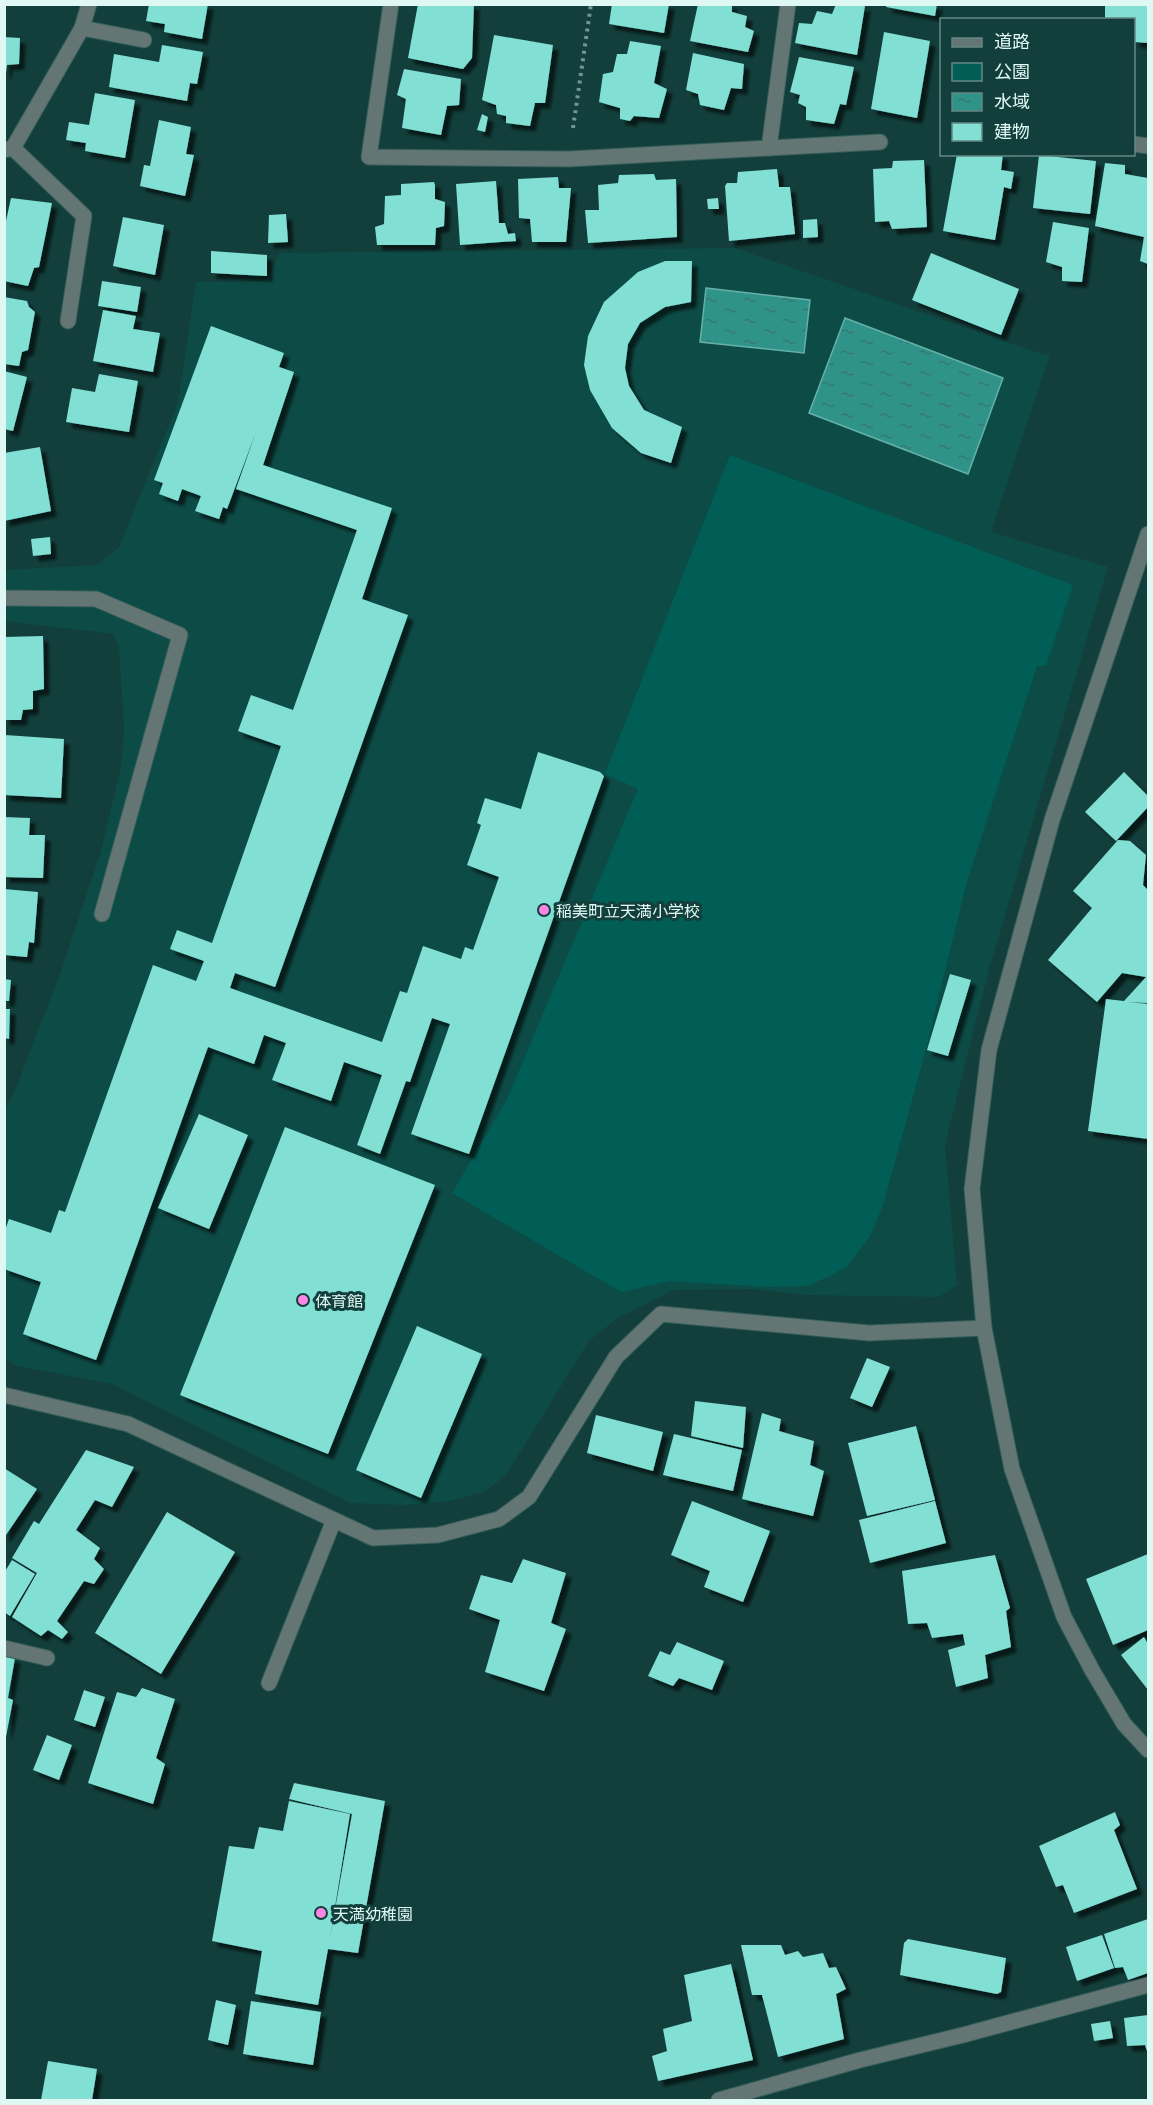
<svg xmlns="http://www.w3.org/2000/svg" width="1153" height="2105" font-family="Barlow,'Noto Sans JP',sans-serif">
	<defs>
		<pattern id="water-ripples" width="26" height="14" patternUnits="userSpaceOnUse" patternTransform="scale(1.5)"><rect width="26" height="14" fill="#2f9389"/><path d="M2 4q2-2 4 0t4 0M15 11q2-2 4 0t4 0" fill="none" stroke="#367973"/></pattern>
		<filter id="shadow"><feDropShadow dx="5.5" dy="5.5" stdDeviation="1.5" flood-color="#0009"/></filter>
	</defs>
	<rect width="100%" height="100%" fill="#123f3b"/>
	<polygon fill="#0d4b46" points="735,248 1045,355 1050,354 991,532 1108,567 990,966 945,1145 957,1285 939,1297 805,1295 751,1289 674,1290 618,1318 589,1341 506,1475 484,1492 450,1501 403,1505 351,1503 112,1384 17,1366 5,1359 5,1110 16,1088 60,974 100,854 121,768 124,728 119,648 113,634 5,621 5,570 97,565 119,547 178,403 196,282 265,281 280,253"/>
	<polygon fill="#005e56" points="730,455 1073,585 1046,666 1037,666 967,881 925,1053 883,1205 870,1236 847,1266 828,1277 806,1286 767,1287 670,1281 621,1292 452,1193 507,1099 638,789 605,774"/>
	<g fill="url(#water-ripples)" stroke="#64b1a9" stroke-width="1.5">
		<polygon points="706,288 810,300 804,353 700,342"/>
		<polygon points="845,318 1003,378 968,474 809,413"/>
	</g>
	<g fill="#81dfd4" filter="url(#shadow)">
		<polygon points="149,4 208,4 202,39 164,32 165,24 146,21"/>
		<polygon points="418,4 474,4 472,58 463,69 408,58"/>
		<polygon points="612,4 669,4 664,33 609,24"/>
		<polygon points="698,4 732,4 732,12 747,16 745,27 754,31 748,52 690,41"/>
		<polygon points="836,4 865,6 857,55 795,43 799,23 812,24 817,11 832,14"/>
		<polygon points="887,4 937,4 935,16 886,7"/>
		<polygon points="1105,4 1148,4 1148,43 1134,42 1134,20 1105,20"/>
		<polygon points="884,32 930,41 917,118 871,109"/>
		<polygon points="494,35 553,45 545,103 535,103 530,126 506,123 506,116 497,114 496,105 482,100"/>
		<polygon points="4,37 20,38 19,64 7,65 6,73 4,73"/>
		<polygon points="630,41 661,46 654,83 667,89 659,118 634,116 630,121 620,119 620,108 599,102 603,74 613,72 617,54 627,54"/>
		<polygon points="162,45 203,52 197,84 190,83 187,101 109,87 114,54 159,62"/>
		<polygon points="693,53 744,64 742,89 731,88 724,110 700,105 698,94 686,90"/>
		<polygon points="799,57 854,67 846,105 840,104 834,124 806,120 806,107 798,103 800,95 790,92"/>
		<polygon points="404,69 461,79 459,105 447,106 441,135 402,128 406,99 397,95"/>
		<polygon points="95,93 135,100 125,158 85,151 86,143 66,140 69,122 89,125"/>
		<polygon points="482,114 488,117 485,132 477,130"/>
		<polygon points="159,120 191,127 186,154 194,155 185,196 140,186 144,165 150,166"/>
		<polygon points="957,154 1003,154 1001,170 1014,172 1011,189 1004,187 995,240 943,231"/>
		<polygon points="1039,155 1096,161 1090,214 1033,208"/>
		<polygon points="924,160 927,227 892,229 889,221 875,222 873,169 892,168 893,161"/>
		<polygon points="1105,163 1125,165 1125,174 1148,178 1148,264 1140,261 1144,237 1095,226"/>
		<polygon points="777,169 779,187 790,187 795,234 729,241 725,186 727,183 737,183 738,172"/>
		<polygon points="654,174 656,180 676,179 677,237 588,243 585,210 599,210 598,185 618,183 619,175"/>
		<polygon points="558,177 559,188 571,188 566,242 532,242 530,219 519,218 518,179"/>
		<polygon points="496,181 499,223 505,223 508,234 515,233 516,241 460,245 456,184"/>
		<polygon points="434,182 435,185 435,199 445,202 444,226 436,228 435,245 377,245 375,227 384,224 385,196 401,195 401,184"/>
		<polygon points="11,198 52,203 39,267 34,268 28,286 4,281 4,230"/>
		<polygon points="718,198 719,209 708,209 707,199"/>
		<polygon points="286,214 288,242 268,243 269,215"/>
		<polygon points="123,217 164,225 155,275 113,266"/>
		<polygon points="817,219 818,237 803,238 803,220"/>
		<polygon points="1053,222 1089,228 1082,282 1062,281 1062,267 1046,262"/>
		<polygon points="211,251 267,255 267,276 211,273"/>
		<polygon points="931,253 1019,289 1001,335 912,300"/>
		<polygon points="665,261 692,261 691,302 665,307 640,323 628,344 625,368 629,386 644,410 682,427 671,463 641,453 612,428 590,390 584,365 588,336 604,302 638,272"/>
		<polygon points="102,281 141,287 137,312 98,306"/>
		<polygon points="4,297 27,301 29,307 35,312 28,350 22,352 19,366 4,364"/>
		<polygon points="103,310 136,316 133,329 160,333 153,372 93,361"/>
		<polygon points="211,326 284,353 279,367 294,372 263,465 392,508 362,599 408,615 275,987 235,973 230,988 382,1042 400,991 407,993 423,946 461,959 465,947 473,950 499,877 467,865 481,825 477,823 485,798 521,809 538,752 600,772 604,776 469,1154 411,1134 450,1024 432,1018 410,1082 406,1081 380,1154 357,1145 382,1075 344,1062 331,1101 272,1080 286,1043 264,1035 254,1064 208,1047 96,1360 23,1334 41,1282 4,1269 4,1233 9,1219 51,1233 59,1210 65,1212 153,965 196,981 204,961 170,949 177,930 212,943 281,746 238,731 251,695 293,710 357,530 236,489 256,432 227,509 223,507 219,519 195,511 201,496 182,489 178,501 159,494 163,483 154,480"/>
		<polygon points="4,371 27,377 13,431 4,429"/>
		<polygon points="99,374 138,381 129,432 66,422 72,388 95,392"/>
		<polygon points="40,447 51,511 4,521 4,453"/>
		<polygon points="50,537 51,554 33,556 31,539"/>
		<polygon points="43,636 44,689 33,691 33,709 23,710 21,720 4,720 4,637"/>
		<polygon points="5,735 64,739 61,798 4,795"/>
		<polygon points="1124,772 1148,796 1148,807 1116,841 1085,812"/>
		<polygon points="4,817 30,818 29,835 45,835 43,878 4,877"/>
		<polygon points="1118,840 1130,841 1146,855 1143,885 1148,890 1148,1003 1128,1002 1148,1004 1148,1139 1088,1131 1106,999 1124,1001 1146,977 1122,973 1097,1002 1048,960 1092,908 1073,891"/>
		<polygon points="4,889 38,892 34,943 29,942 27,957 4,955"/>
		<polygon points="950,974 971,980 948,1056 927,1050"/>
		<polygon points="4,979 11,980 9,1001 4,1001"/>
		<polygon points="4,1009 10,1009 9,1039 4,1038"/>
		<polygon points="199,1114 248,1135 209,1229 158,1208"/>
		<polygon points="285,1127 435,1185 328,1454 180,1395"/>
		<polygon points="417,1326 482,1354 421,1498 356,1470"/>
		<polygon points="867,1358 890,1367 872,1407 850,1398"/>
		<polygon points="695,1401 746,1407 743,1448 691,1436"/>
		<polygon points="762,1413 781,1419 779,1431 814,1441 810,1465 824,1471 813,1516 742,1499"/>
		<polygon points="596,1415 663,1432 653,1471 587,1453"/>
		<polygon points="916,1426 935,1500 867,1516 848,1443"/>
		<polygon points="674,1434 742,1450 733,1491 663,1475"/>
		<polygon points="86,1450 134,1467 112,1507 95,1500 76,1530 100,1548 94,1559 104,1569 94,1584 84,1581 57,1621 68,1632 62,1639 48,1630 41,1636 12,1617 37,1573 12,1558 34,1521 39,1524"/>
		<polygon points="4,1468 37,1489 4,1538"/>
		<polygon points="692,1501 770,1531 743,1602 704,1587 710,1571 671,1555"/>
		<polygon points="935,1501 946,1543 870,1563 859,1520"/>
		<polygon points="167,1512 235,1552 161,1674 95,1633"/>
		<polygon points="1148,1554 1148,1630 1113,1645 1086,1579"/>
		<polygon points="995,1555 1010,1608 1006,1611 1011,1647 985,1655 988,1678 956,1687 948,1650 965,1645 963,1634 932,1638 927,1623 908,1624 902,1571"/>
		<polygon points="523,1559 566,1573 551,1623 566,1629 544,1691 485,1672 500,1620 469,1609 481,1575 512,1583"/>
		<polygon points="12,1560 35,1574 10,1616 4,1612 4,1573"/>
		<polygon points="1144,1637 1148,1644 1148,1690 1121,1655"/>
		<polygon points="677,1642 724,1661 712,1690 679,1678 673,1686 648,1676 660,1651 670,1655"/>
		<polygon points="4,1655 15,1658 8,1698 13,1700 6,1737"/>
		<polygon points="142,1688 175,1699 156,1758 165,1764 153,1804 88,1783 117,1692 136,1697"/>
		<polygon points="84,1690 105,1697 95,1727 74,1720"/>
		<polygon points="47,1735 72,1745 59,1780 33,1770"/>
		<polygon points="294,1783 385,1801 358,1953 328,1949 318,2005 255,1994 262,1951 212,1941 229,1846 254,1849 259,1827 283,1831 289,1801 350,1814 330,1938 352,1814 289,1799"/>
		<polygon points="1115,1812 1120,1825 1114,1830 1137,1889 1074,1913 1063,1885 1056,1887 1039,1846"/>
		<polygon points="1148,1919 1148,1973 1128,1980 1123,1967 1115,1968 1104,1934"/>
		<polygon points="1102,1935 1114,1968 1077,1981 1066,1947"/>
		<polygon points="908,1939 1006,1958 1001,1992 997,1994 900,1975 904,1943"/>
		<polygon points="741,1945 781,1945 785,1955 798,1951 803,1957 823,1953 829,1968 836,1967 846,1989 836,1994 844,2039 778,2057 762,1995 752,1995"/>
		<polygon points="731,1964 753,2060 658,2081 652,2056 667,2051 663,2029 692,2021 684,1975"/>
		<polygon points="216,2000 236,2005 228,2045 208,2040"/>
		<polygon points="251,2001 321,2012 313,2065 243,2054"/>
		<polygon points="1148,2015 1148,2051 1147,2051 1145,2045 1127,2046 1124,2018"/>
		<polygon points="1110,2021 1113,2038 1094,2041 1091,2024"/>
		<polygon points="48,2061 97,2069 92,2100 41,2100"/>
	</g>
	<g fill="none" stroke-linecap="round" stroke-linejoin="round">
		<g stroke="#335d59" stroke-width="17">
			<g id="minor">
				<polyline points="391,4 369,157 569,159 769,148 788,4"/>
				<polyline points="82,28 144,40"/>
				<polyline points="1134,144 1148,146"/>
				<polyline points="13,148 84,216 68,321"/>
				<polyline points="769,148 880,142"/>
				<polyline points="4,150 13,148 82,28 89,4"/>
				<polyline points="1148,534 1052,820 989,1050 972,1189 984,1328 1012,1469 1064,1617 1092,1670 1124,1724 1148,1750"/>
				<polyline points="4,598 96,599 180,635 102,914"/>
				<polyline points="4,1395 128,1424 373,1538 438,1535 499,1519 529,1497 616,1357 661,1314 869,1333 984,1328"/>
				<polyline points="4,1648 47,1658"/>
				<polyline points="269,1683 334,1520"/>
				<polyline points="719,2100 860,2060 963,2035 1148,1985"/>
			</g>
		</g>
		<polyline stroke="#729692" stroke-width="4" stroke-dasharray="3 4.5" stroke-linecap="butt" points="573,128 591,4"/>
		<use href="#minor" stroke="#637673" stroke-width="15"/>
	</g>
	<g fill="#fc86e3" stroke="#123f3b" stroke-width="2">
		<circle cx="544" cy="910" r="6"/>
		<circle cx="303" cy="1300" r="6"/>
		<circle cx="321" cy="1913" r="6"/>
	</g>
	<g text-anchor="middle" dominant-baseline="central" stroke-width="6" stroke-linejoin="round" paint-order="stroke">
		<g font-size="16" fill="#e0f8f4" stroke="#123f3b" text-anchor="start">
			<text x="556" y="910">稲美町立天満小学校</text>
			<text x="315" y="1300">体育館</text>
			<text x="333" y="1913">天満幼稚園</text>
		</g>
	</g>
	<rect width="1153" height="2105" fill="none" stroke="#e0f8f4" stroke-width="12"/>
	<rect x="940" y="18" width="195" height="138" fill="#123f3b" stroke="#648985" stroke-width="1.5"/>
	<rect x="952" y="38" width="30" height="9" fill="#637673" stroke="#648985" stroke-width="1.5"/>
	<text x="994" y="48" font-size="18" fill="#e0f8f4">道路</text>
	<rect x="952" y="63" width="30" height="18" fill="#005e56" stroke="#648985" stroke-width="1.5"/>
	<text x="994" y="78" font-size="18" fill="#e0f8f4">公園</text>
	<rect x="952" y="93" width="30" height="18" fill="url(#water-ripples)" stroke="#648985" stroke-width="1.5"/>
	<text x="994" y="108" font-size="18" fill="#e0f8f4">水域</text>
	<rect x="952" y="123" width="30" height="18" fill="#81dfd4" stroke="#648985" stroke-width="1.5"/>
	<text x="994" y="138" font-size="18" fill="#e0f8f4">建物</text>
</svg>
